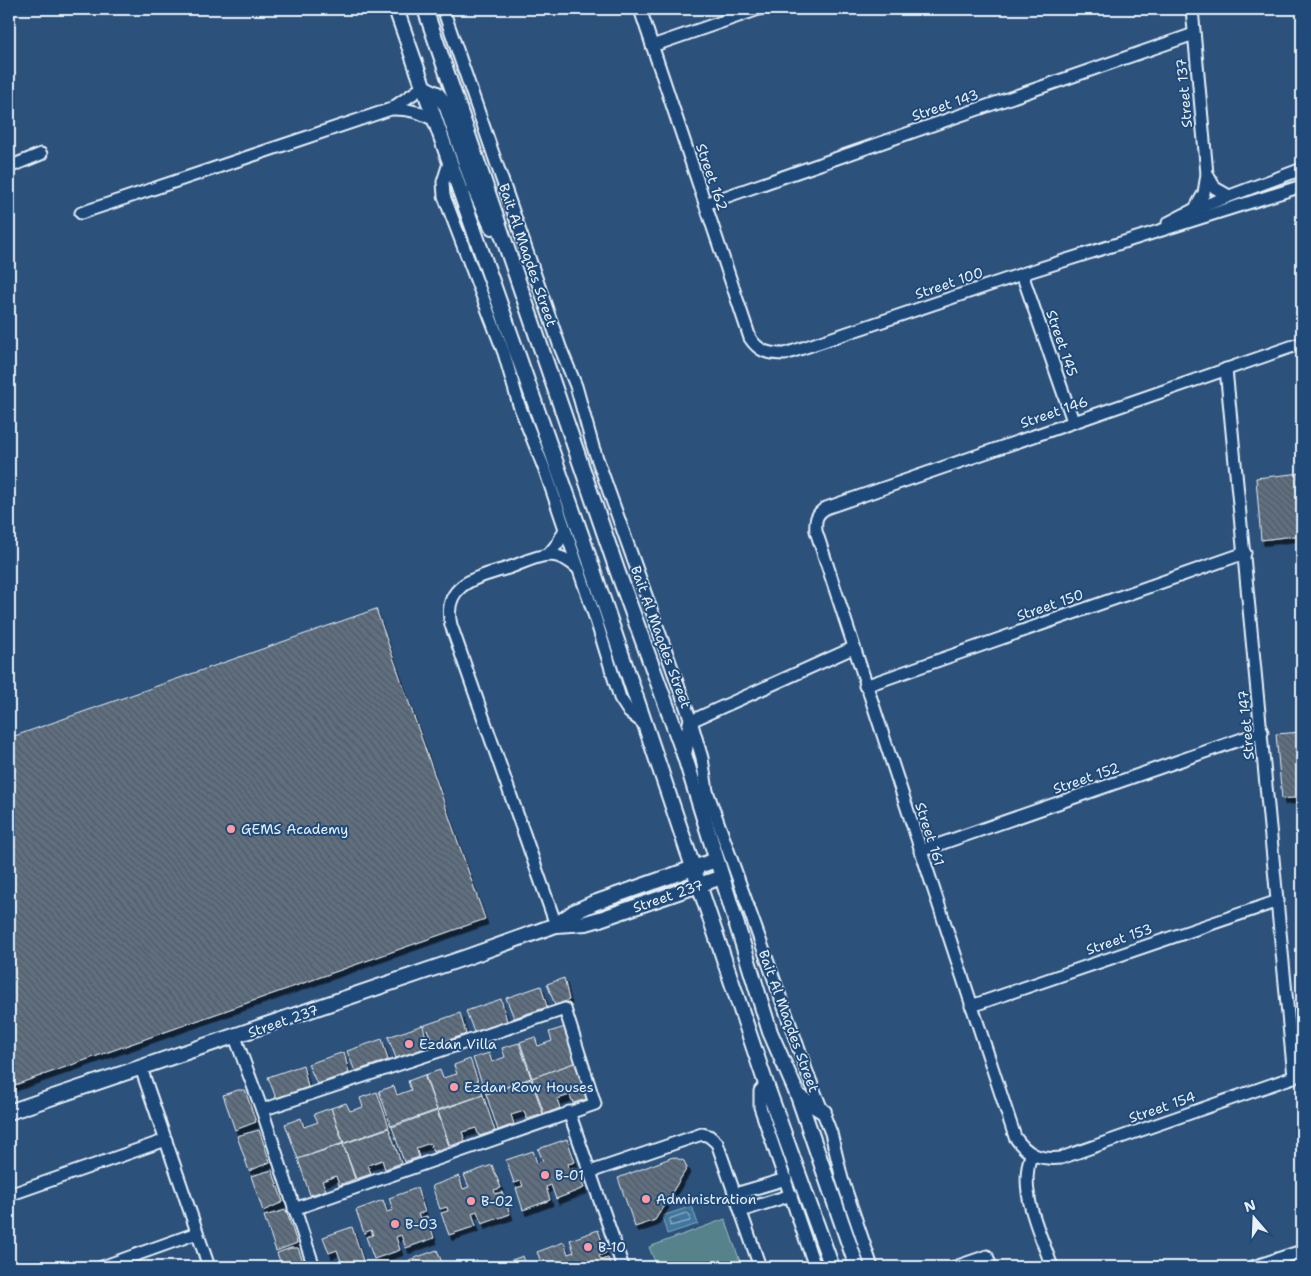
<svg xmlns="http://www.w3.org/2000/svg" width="1311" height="1276" font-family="'Shantell Sans',sans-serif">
	<defs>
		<pattern id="water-ripples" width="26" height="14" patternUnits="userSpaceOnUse" patternTransform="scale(1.25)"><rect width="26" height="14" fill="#41779e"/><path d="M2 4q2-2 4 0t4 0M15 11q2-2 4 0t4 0" fill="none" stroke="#446074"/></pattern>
		<pattern id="building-back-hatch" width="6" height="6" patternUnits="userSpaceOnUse" patternTransform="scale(1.25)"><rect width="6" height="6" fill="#606f80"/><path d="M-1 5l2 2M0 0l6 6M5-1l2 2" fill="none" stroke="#525a62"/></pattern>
		<filter id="shadow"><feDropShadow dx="3" dy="5.5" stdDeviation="0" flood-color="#0009"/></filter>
	</defs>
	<rect width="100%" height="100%" fill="#2c517b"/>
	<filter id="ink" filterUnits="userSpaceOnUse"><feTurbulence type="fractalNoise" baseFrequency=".02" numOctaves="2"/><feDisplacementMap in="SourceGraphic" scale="10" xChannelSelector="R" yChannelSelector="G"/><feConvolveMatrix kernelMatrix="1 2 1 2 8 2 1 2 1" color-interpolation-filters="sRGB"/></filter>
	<g filter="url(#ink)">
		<polygon fill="#57838b" stroke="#a0bac2" points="725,1219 742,1267 657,1267 649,1247"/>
		<polygon fill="url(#water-ripples)" stroke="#84a8c2" points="692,1206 698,1224 667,1234 662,1216"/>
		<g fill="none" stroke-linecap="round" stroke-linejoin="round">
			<polygon stroke="#a5c0d4" stroke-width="1" points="687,1213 690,1215 690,1221 670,1226 670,1219"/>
		</g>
		<g fill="url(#building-back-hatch)" stroke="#e8f1f8" filter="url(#shadow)">
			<polygon points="1302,473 1302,535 1261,540 1256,478"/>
			<polygon points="376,609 485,919 9,1087 9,738"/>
			<polygon points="1302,732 1302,797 1282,799 1276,734"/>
			<polygon points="564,978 569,1000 555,1005 547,984"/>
			<polygon points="541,986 547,1007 514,1018 506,998"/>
			<polygon points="501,999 507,1021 474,1032 466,1011"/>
			<polygon points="460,1013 466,1034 434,1045 425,1025"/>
			<polygon points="423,1025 428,1047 396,1058 388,1037"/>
			<polygon points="565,1027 577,1062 532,1078 520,1042 535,1037 538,1046 552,1041 549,1032"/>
			<polygon points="382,1039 388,1060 355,1071 347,1051"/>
			<polygon points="519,1043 531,1078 486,1094 473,1058 489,1053 492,1062 505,1057 502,1048"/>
			<polygon points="344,1052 349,1073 317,1084 308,1064"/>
			<polygon points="470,1059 483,1095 437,1110 425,1075 440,1070 443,1078 457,1074 454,1065"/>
			<polygon points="577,1062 590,1098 573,1103 570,1095 557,1099 560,1108 544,1114 532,1078"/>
			<polygon points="303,1065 308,1087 276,1098 268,1077"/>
			<polygon points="424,1075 437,1110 391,1126 379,1091 394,1086 397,1095 411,1090 408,1081"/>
			<polygon points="531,1079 543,1114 527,1119 524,1111 511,1115 514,1124 498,1130 486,1094"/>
			<polygon points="238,1090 245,1090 256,1122 235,1130 223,1095"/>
			<polygon points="377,1092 389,1127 344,1143 331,1108 346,1103 350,1111 363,1107 360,1098"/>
			<polygon points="483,1095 495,1131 479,1136 476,1128 462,1132 465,1141 450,1146 438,1111"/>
			<polygon points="331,1108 343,1143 298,1159 285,1124 301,1118 304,1127 318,1122 314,1114"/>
			<polygon points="437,1111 449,1146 433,1152 430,1143 416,1148 419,1157 404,1162 392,1127"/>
			<polygon points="389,1128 401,1163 385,1169 382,1160 368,1165 371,1174 356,1179 343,1144"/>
			<polygon points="259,1130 270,1162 249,1171 237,1136"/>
			<polygon points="567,1139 575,1162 568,1164 569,1169 576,1167 584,1188 556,1199 551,1185 546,1187 550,1200 523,1210 516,1188 523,1186 521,1181 514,1183 506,1160 533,1151 537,1163 543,1161 538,1149"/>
			<polygon points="343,1144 355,1179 339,1185 336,1176 322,1181 326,1190 310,1195 298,1159"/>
			<polygon points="673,1157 684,1161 687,1168 655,1220 635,1227 618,1178"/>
			<polygon points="492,1165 501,1188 494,1190 495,1194 502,1192 510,1214 482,1224 477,1211 472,1213 476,1226 449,1235 441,1213 448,1211 447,1207 440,1209 432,1186 459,1176 463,1189 469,1187 464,1175"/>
			<polygon points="272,1170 283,1202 263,1211 251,1176"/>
			<polygon points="417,1188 425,1212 418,1214 420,1218 427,1216 434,1238 406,1248 401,1235 396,1237 400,1250 374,1259 366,1237 373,1235 371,1230 364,1233 356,1210 383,1200 387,1212 393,1210 389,1198"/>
			<polygon points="286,1210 297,1243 276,1251 264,1216"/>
			<polygon points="352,1227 365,1267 334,1267 342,1264 337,1250 329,1253 323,1237"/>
			<polygon points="598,1230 606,1253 599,1256 601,1260 608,1258 611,1267 543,1267 537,1252 564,1242 568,1254 574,1252 570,1240"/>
			<polygon points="291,1248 298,1248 305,1267 282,1267 277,1253"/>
			<polygon points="437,1250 444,1267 412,1267 409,1260"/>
			<polygon points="523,1256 527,1267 495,1267 495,1266"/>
		</g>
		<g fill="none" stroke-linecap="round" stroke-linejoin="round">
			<g stroke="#e8f1f8" stroke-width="15">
				<g id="minor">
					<polyline points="443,9 560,347 576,386 593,447 691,721 702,758 707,791 807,1072 831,1133 842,1179 872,1267"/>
					<path d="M640 9 750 338C759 352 769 354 785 354L1022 274 1302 186"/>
					<polyline points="1192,9 1207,174 1204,193 1195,209"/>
					<polyline points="652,46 759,9"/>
					<path d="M393 109C409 109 420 112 434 120"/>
					<polyline points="449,163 443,182 444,196 504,353 519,405 546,473 596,620 620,698 629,712 643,723"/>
					<polyline points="9,167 41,154"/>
					<polyline points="1207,174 1215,188 1229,196"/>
					<polyline points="705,204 1194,34"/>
					<polyline points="81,213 391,109 423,87"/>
					<polyline points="1168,223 1195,209 1302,169"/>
					<polyline points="1022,274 1073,421"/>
					<path d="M1302 343 826 508C816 514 815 520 816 531L1015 1137C1027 1155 1040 1160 1061 1158L1302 1074"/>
					<polyline points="1226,369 1294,1077"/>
					<polyline points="548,555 558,543 565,529"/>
					<polyline points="865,686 1245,553"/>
					<polyline points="691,721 853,648"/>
					<polyline points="920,851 1262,732"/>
					<path d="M556 925 451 625C441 582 480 577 511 567 522 563 536 556 548 555 560 554 571 562 579 569"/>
					<polyline points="971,1006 1278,901"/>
					<polyline points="235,1037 262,1110 314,1267"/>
					<polyline points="141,1068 209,1267"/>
					<polyline points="766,1084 760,1091 760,1107 815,1267"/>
					<polyline points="262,1110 565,1009 595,1104 294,1209"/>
					<polyline points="569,1112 623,1267"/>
					<path d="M1031 1155C1018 1192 1040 1232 1052 1267"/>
					<polyline points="590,1172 702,1134 709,1136 717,1143 760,1267"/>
					<polyline points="735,1194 786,1179"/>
					<polyline points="9,1195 166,1140"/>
					<polyline points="741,1211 791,1195"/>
					<polyline points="102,1267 197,1233"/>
					<polyline points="955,1267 987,1256 991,1267"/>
					<polyline points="1253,1267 1302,1251"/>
				</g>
			</g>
			<g stroke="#e8f1f8" stroke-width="18">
				<g id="tertiary">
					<polyline points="396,9 583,540 766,1084 832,1267"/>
					<polyline points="425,9 617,570 684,754 770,1032 798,1096 857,1267"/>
					<polyline points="423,87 437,94 446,105 475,190 492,227"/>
					<polyline points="684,754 691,721"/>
					<polyline points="556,925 586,923 600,919 722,877"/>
					<polyline points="798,1096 824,1112"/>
					<polyline points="9,1112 467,957 556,925 574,912 594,903 716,860"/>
				</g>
			</g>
			<use href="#minor" stroke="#1f4a7a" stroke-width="11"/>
			<use href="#tertiary" stroke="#1f4a7a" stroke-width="14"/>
		</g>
	</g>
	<g fill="#ff9aa2" stroke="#1f4a7a" stroke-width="2">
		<circle cx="231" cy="829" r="5"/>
		<circle cx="409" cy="1044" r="5"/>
		<circle cx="454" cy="1087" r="5"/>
		<circle cx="545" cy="1175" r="5"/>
		<circle cx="646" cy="1199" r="5"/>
		<circle cx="471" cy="1201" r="5"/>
		<circle cx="395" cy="1224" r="5"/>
		<circle cx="588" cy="1247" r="5"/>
	</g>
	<g text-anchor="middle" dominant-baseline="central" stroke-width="4" stroke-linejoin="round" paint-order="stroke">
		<g font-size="14" fill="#e8f1f8" stroke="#1f4a7a">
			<text transform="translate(1184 93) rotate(-95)">Street 137</text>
			<text transform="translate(945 105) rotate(-19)">Street 143</text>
			<text transform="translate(712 177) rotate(71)">Street 162</text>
			<text transform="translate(528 255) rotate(71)">Bait Al Maqdes Street</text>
			<text transform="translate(949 283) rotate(-19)">Street 100</text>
			<text transform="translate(1062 343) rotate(71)">Street 145</text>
			<text transform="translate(1054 412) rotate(-19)">Street 146</text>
			<text transform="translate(1050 605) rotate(-19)">Street 150</text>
			<text transform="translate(661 637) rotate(70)">Bait Al Maqdes Street</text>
			<text transform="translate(1246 725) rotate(-95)">Street 147</text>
			<text transform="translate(1086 778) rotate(-19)">Street 152</text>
			<text transform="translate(930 834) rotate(72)">Street 161</text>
			<text transform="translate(668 896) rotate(-19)">Street 237</text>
			<text transform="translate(1119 939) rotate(-19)">Street 153</text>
			<text transform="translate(283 1021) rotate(-19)">Street 237</text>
			<text transform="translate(789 1021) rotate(70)">Bait Al Maqdes Street</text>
			<text transform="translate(1162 1107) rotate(-19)">Street 154</text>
		</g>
		<g font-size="14" fill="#e8f1f8" stroke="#1f4a7a" text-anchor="start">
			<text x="241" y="829">GEMS Academy</text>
			<text x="419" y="1044">Ezdan Villa</text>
			<text x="464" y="1087">Ezdan Row Houses</text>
			<text x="555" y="1175">B-01</text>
			<text x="656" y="1199">Administration</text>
			<text x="481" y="1201">B-02</text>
			<text x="405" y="1224">B-03</text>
			<text x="598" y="1247">B-10</text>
		</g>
	</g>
	<rect width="1311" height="1276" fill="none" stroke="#1f4a7a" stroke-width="30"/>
	<rect x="15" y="15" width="1281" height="1246" fill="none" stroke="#e8f1f8" stroke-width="2" filter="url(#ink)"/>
	<g transform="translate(1254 1218) rotate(341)" stroke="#1f4a7a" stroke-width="4" paint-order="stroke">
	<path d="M0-4L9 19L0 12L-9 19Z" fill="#e8f1f8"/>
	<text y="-8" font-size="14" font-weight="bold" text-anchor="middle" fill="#e8f1f8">N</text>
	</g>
</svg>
